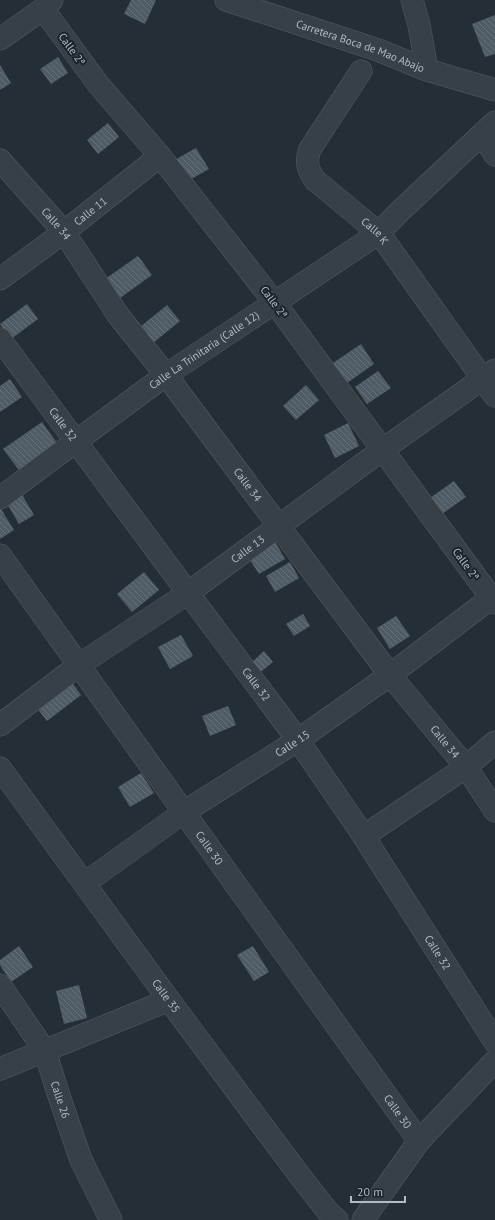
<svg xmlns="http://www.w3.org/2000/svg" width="495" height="1220" font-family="'PT Sans',sans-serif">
	<defs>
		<pattern id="building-back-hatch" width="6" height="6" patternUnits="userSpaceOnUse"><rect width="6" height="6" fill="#4f5b65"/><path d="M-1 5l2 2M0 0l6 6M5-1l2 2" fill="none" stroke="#667179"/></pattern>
	</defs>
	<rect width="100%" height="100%" fill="#242e36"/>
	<g fill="url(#building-back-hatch)">
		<polygon points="131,0 156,0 145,24 124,14"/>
		<polygon points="495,15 495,54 485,57 472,24"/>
		<polygon points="58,57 68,73 51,84 40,69"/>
		<polygon points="0,65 11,83 0,90"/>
		<polygon points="108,123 119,137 98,154 87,140"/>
		<polygon points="196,148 209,169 186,182 173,161"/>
		<polygon points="138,256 152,275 120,298 105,279"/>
		<polygon points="27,304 38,319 11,339 0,324"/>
		<polygon points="167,305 180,321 153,343 140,327"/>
		<polygon points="361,344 374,364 347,383 333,363"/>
		<polygon points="378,371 391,388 367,404 355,387"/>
		<polygon points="10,379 22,397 0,412 0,386"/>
		<polygon points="306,385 319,400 296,420 283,406"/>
		<polygon points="42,422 57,443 19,470 3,449"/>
		<polygon points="348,423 359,446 335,458 324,435"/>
		<polygon points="454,481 466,497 442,514 430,498"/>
		<polygon points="21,493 34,515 19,524 6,502"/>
		<polygon points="0,509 1,509 14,530 0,539"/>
		<polygon points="273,538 285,559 259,574 246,554"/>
		<polygon points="290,562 299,578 275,592 266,576"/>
		<polygon points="144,572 159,590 132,612 117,594"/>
		<polygon points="303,614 310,626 294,636 286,624"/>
		<polygon points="396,616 410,636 390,649 377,628"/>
		<polygon points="181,635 193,656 170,669 158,647"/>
		<polygon points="264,651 273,662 258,674 250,664"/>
		<polygon points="67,676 81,695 47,721 33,703"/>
		<polygon points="228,706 236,725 210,736 202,716"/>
		<polygon points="141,773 154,793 130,807 118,787"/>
		<polygon points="19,946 33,967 11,982 0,965 0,960"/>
		<polygon points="253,946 269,972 254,981 237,955"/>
		<polygon points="79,985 87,1018 64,1024 56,991"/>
	</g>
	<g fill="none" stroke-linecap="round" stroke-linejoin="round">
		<g stroke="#555e65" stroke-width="23">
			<g id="minor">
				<path id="s1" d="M226 0 378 50 427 70 495 90"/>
				<polyline points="412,0 419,25 427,70"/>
				<polyline points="43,9 98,84 160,156 275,303 495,603"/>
				<polyline points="0,39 43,9 52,0"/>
				<path id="s2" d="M361 71 310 149C305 162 308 171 316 181L379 233 495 396"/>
				<polyline points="482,134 495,155"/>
				<path id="s3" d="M0 160 64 232 118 315 166 375 390 675 466 767 495 811"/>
				<path id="s4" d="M0 279 64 232 160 156"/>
				<path id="s5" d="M0 339 188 593 298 740 359 829 495 1042"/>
				<path id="s6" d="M0 498 75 442 166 375 379 233 397 214 495 122"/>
				<path id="s7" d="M0 555 419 1141"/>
				<path id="s8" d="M0 725 79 665 188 593 382 450 495 370"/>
				<path id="s9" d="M0 768 169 1000 300 1176 329 1213 337 1220"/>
				<polyline points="364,836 466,767 495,742"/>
				<path id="s10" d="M85 883 184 812 298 740 390 675 495 595"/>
				<path id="s11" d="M0 985 45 1051 58 1093 81 1160 111 1220"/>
				<polyline points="0,1069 169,1000"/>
				<polyline points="363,1220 419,1141 495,1061"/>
			</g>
		</g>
		<use href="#minor" stroke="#374047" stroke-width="22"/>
	</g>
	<g text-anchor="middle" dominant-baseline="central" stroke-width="4" stroke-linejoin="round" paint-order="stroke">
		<g font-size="11" fill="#b2bbc3" stroke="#1c252c">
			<text stroke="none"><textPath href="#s1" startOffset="142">Carretera Boca de Mao Abajo</textPath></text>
			<text transform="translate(72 49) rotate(54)">Calle 2ª</text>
			<text stroke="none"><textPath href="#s4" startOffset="113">Calle 11</textPath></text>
			<text stroke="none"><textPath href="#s3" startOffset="85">Calle 34</textPath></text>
			<text stroke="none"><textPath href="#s2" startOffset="205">Calle K</textPath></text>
			<text transform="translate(274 302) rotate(53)">Calle 2ª</text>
			<text stroke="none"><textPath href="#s6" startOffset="252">Calle La Trinitaria (Calle 12)</textPath></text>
			<text stroke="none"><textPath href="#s5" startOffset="106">Calle 32</textPath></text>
			<text stroke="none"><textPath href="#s3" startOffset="409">Calle 34</textPath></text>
			<text stroke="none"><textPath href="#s8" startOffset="304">Calle 13</textPath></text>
			<text transform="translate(466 564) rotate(54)">Calle 2ª</text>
			<text stroke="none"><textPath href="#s5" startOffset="430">Calle 32</textPath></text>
			<text stroke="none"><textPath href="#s3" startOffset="733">Calle 34</textPath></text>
			<text stroke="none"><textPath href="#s10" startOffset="250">Calle 15</textPath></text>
			<text stroke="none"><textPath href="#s7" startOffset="360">Calle 30</textPath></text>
			<text stroke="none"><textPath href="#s5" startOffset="754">Calle 32</textPath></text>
			<text stroke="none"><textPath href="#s9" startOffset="282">Calle 35</textPath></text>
			<text stroke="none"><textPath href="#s11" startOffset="131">Calle 26</textPath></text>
			<text stroke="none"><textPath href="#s7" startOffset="684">Calle 30</textPath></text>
		</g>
	</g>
	<path d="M351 1196v6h54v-6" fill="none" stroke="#b2bbc3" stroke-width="2"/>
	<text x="357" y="1196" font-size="12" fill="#b2bbc3" stroke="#1c252c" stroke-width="3" paint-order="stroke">20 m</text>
</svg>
